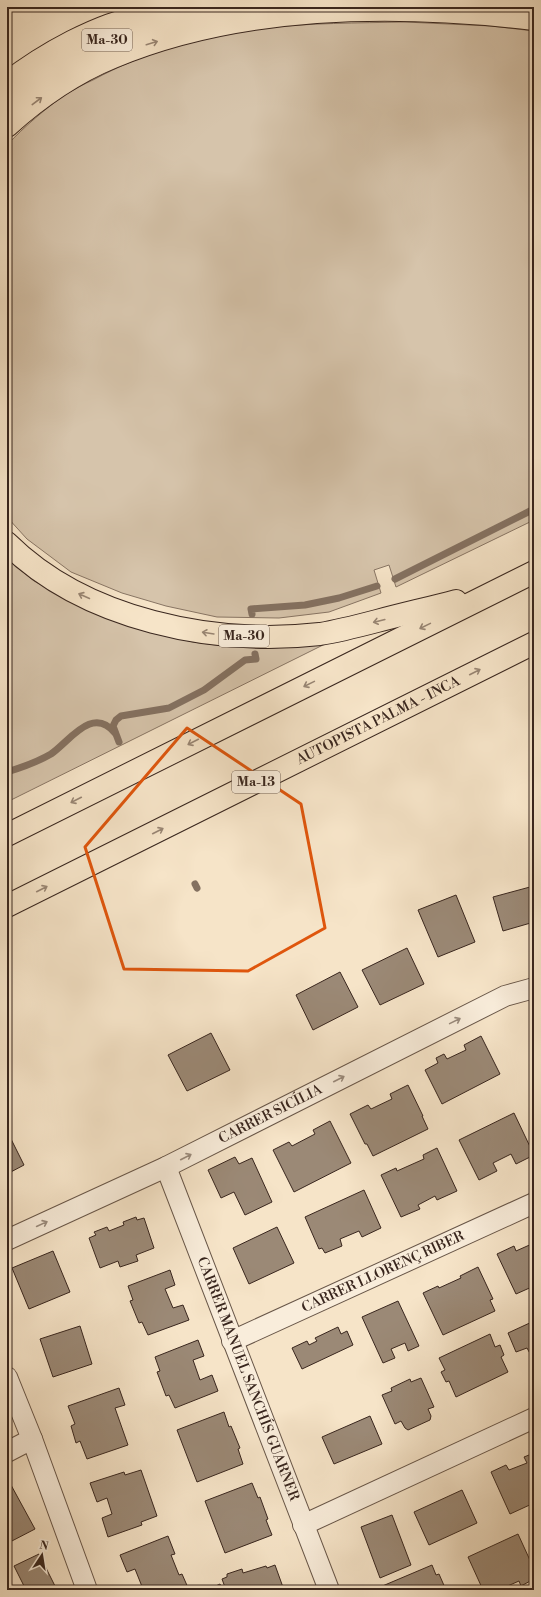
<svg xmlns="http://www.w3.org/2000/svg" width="541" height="1597" font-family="'Libre Bodoni',serif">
	<rect width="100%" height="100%" fill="#f6e4c8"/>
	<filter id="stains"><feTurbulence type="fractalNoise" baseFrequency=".005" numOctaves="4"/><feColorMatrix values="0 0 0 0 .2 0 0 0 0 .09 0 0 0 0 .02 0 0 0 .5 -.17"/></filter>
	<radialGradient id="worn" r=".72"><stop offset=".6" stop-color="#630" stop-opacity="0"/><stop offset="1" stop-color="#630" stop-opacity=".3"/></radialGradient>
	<g fill="#d6c4ab" stroke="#887564">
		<path d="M405 22 491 26 534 31V520L396 587 389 565 374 570 381 593 329 612 279 618 217 617 166 606 122 593 71 572 27 539 7 517V145C25 126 45 109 66 94 75 89 84 84 93 80 145 52 204 34 263 28 310 23 357 23 405 22Z"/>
		<polygon points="7,559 34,581 80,605 156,633 193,642 231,647 274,648 327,643 7,802"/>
	</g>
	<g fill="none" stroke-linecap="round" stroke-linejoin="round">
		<g stroke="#847161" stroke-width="7">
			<polyline points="395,579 534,509"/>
			<polyline points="252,614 251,609 305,605 339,598 377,586"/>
			<polyline points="119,742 113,726 116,720 121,716 169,708 204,690 245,660 256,659 255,654"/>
			<path d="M7 772C20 768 39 761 51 754 69 742 92 705 115 733"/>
			<polyline points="195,884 197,888"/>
		</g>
	</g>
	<g fill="#9b8976" stroke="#39261e">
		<polygon points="530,887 534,902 534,922 503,931 493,897"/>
		<polygon points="456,895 475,942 438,957 418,910"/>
		<polygon points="407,948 424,984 380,1005 362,970"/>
		<polygon points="340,972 358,1007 313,1030 296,995"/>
		<polygon points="211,1033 230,1070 187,1091 168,1055"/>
		<polygon points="481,1036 500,1074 442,1104 425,1070 438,1063 436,1058 444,1054 447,1059 466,1050 464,1045"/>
		<polygon points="408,1085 423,1116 422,1116 428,1129 373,1156 367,1144 365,1144 350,1114 368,1105 371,1109 392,1099 390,1094"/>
		<polygon points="514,1113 534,1155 516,1164 511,1154 493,1163 497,1171 479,1180 459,1140"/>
		<polygon points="330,1121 351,1163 294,1192 273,1150 289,1142 292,1146 315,1134 313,1130"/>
		<polygon points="7,1131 24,1165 7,1174"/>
		<polygon points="437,1148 457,1191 437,1200 435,1196 418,1205 420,1209 401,1217 381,1175 396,1168 397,1171 424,1159 423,1155"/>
		<polygon points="235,1157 239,1164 252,1158 272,1202 245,1215 234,1192 221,1198 208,1170"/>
		<polygon points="364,1190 381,1228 362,1237 359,1231 340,1239 342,1246 325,1253 322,1248 319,1249 305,1217"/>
		<polygon points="136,1217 137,1220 144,1218 154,1248 136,1255 138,1261 120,1267 118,1261 100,1268 89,1238 96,1235 94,1232 107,1227 109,1231 124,1225 123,1222"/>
		<polygon points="277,1227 294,1263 249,1284 233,1248"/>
		<polygon points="534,1243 534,1286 516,1294 497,1254 514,1246 516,1251"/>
		<polygon points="53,1251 70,1292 29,1309 12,1268"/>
		<polygon points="478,1267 493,1299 490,1300 495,1311 443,1335 423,1293 438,1286 439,1288 461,1278 460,1276"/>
		<polygon points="170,1270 175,1285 165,1289 173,1308 183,1305 189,1320 148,1335 142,1322 139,1323 130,1301 133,1300 128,1286"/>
		<polygon points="398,1301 419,1346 408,1351 405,1343 391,1349 395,1358 383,1363 362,1317"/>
		<polygon points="534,1321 534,1359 533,1359 527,1348 516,1352 508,1333"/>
		<polygon points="80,1326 92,1364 53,1377 40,1339"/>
		<polygon points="338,1327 341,1334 347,1331 353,1345 302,1369 292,1348 307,1341 309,1345 317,1341 315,1338"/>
		<polygon points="490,1334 495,1347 500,1345 504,1355 501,1357 508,1372 456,1397 449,1381 446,1382 441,1372 445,1370 439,1358"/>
		<polygon points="198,1340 204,1356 193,1360 200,1380 212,1375 218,1391 175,1408 169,1395 166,1396 157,1372 160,1371 155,1357"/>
		<polygon points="421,1378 434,1407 428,1409 431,1416 430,1420 408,1430 405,1428 401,1421 395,1424 382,1395 392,1391 391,1388 410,1379 411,1382"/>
		<polygon points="119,1388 125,1405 115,1408 128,1445 87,1459 80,1441 76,1443 71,1426 75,1424 68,1406"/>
		<polygon points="224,1412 229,1427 231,1426 240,1448 238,1449 243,1464 197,1482 177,1430"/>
		<polygon points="370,1416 382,1444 334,1464 322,1437"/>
		<polygon points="534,1453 534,1503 510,1514 491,1472 506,1465 509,1470 527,1463 524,1457"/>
		<polygon points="141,1470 157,1516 141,1522 142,1525 108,1537 102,1518 112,1514 107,1498 97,1502 90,1483 124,1472 125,1475"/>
		<polygon points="252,1483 258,1498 260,1497 268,1519 266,1520 272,1535 225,1553 205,1501"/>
		<polygon points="11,1485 35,1529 8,1543 7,1488"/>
		<polygon points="462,1490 477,1523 429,1545 414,1512"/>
		<polygon points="392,1515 411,1565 380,1578 361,1527"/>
		<polygon points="518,1534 534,1569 534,1579 521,1586 519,1581 503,1588 504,1590 483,1590 468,1557"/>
		<polygon points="168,1536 175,1554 171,1555 179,1575 182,1574 189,1590 141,1590 143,1589 135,1569 127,1572 120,1555"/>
		<polygon points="39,1554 57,1590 26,1590 14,1566"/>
		<polygon points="275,1565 284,1590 226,1590 222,1579 227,1577 227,1574 242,1569 243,1573 266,1566 267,1568"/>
		<polygon points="432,1565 436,1575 439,1574 446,1590 373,1590"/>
		<polygon points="220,1584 223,1590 207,1590"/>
	</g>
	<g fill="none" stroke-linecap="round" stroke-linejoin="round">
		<g stroke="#685648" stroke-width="22">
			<g id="minor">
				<path id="s1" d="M166 1167 329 1590"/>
				<path id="s2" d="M7 1240 166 1167 505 996 534 988"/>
				<path id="s3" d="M232 1341 534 1203"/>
				<polyline points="7,1377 32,1439 87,1590"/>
				<polyline points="7,1452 32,1439"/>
				<polyline points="303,1525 534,1418"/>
			</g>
		</g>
		<g stroke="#39261e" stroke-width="24">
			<path id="trunk" d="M7 83C43 55 99 23 144 16"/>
		</g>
		<g stroke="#39261e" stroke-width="24">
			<g id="motorway">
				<path d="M7 101C48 67 95 40 146 25 170 18 196 13 221 8"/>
				<path d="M7 126C38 98 74 73 113 57 242 3 397 3 534 19"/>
				<path d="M7 543C85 620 214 646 320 634 339 631 358 626 377 621 403 614 430 608 456 601"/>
				<polyline points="7,835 534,572"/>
				<path id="s4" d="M7 906 534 643"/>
			</g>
		</g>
		<use href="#minor" stroke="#f9eddb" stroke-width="20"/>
		<use href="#trunk" stroke="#f6e4c8" stroke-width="22"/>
		<use href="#motorway" stroke="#f6e4c8" stroke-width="22"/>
	</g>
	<defs><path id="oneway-shaft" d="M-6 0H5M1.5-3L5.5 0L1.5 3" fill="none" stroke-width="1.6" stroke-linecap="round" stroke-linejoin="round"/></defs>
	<g stroke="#988573">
		<use href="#oneway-shaft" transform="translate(152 43) rotate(-17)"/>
		<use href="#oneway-shaft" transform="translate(37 101) rotate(-37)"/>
		<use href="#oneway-shaft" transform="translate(84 596) rotate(-156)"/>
		<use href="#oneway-shaft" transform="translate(379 621) rotate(166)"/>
		<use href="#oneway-shaft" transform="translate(425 626) rotate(154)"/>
		<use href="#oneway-shaft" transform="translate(208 633) rotate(-171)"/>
		<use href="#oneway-shaft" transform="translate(475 672) rotate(-27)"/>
		<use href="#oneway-shaft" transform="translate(309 684) rotate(154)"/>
		<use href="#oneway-shaft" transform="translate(193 742) rotate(153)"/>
		<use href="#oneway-shaft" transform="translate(76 800) rotate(153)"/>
		<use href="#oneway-shaft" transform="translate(158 831) rotate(-27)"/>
		<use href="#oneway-shaft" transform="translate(42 889) rotate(-27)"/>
	</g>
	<g stroke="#998a7c">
		<use href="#oneway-shaft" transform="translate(455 1021) rotate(-26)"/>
		<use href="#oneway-shaft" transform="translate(339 1079) rotate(-27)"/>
		<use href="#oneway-shaft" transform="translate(186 1157) rotate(-27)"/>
		<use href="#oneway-shaft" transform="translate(42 1224) rotate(-25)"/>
	</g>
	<path fill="none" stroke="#df560d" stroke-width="3" stroke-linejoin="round" d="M187 728 301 804 325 928 248 971 124 969 85 847Z"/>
	<g text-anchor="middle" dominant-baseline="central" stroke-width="3.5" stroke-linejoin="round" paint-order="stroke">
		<g fill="#f9eddb" stroke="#736257" stroke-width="1">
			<rect x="82" y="29" width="50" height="22" rx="3"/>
			<rect x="219" y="625" width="50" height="22" rx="3"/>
			<rect x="232" y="771" width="48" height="22" rx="3"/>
		</g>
		<g font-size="13" font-weight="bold" fill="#39261e">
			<text x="107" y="40">Ma-30</text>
			<text x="244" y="636">Ma-30</text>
			<text x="256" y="782">Ma-13</text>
		</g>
		<g font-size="14" fill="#39261e" stroke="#f9eddb">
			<text stroke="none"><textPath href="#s4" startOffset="415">AUTOPISTA PALMA - INCA</textPath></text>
			<text stroke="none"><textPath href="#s2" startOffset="292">CARRER SICÍLIA</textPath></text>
			<text stroke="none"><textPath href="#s3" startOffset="166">CARRER LLORENÇ RIBER</textPath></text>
			<text stroke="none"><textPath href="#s1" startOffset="227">CARRER MANUEL SANCHÍS GUARNER</textPath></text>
		</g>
	</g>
	<rect width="541" height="1597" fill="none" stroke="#f6e4c8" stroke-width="24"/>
	<rect x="8" y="8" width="525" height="1581" fill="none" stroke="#39261e" stroke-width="2"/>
	<rect x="12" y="12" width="517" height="1573" fill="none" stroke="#39261e"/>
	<g transform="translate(42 1555) rotate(12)" stroke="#f9eddb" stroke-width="3" paint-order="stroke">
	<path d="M0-3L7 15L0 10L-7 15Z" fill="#39261e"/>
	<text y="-6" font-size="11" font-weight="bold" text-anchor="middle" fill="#39261e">N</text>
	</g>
	<rect width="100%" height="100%" filter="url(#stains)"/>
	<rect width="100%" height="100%" fill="url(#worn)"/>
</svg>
